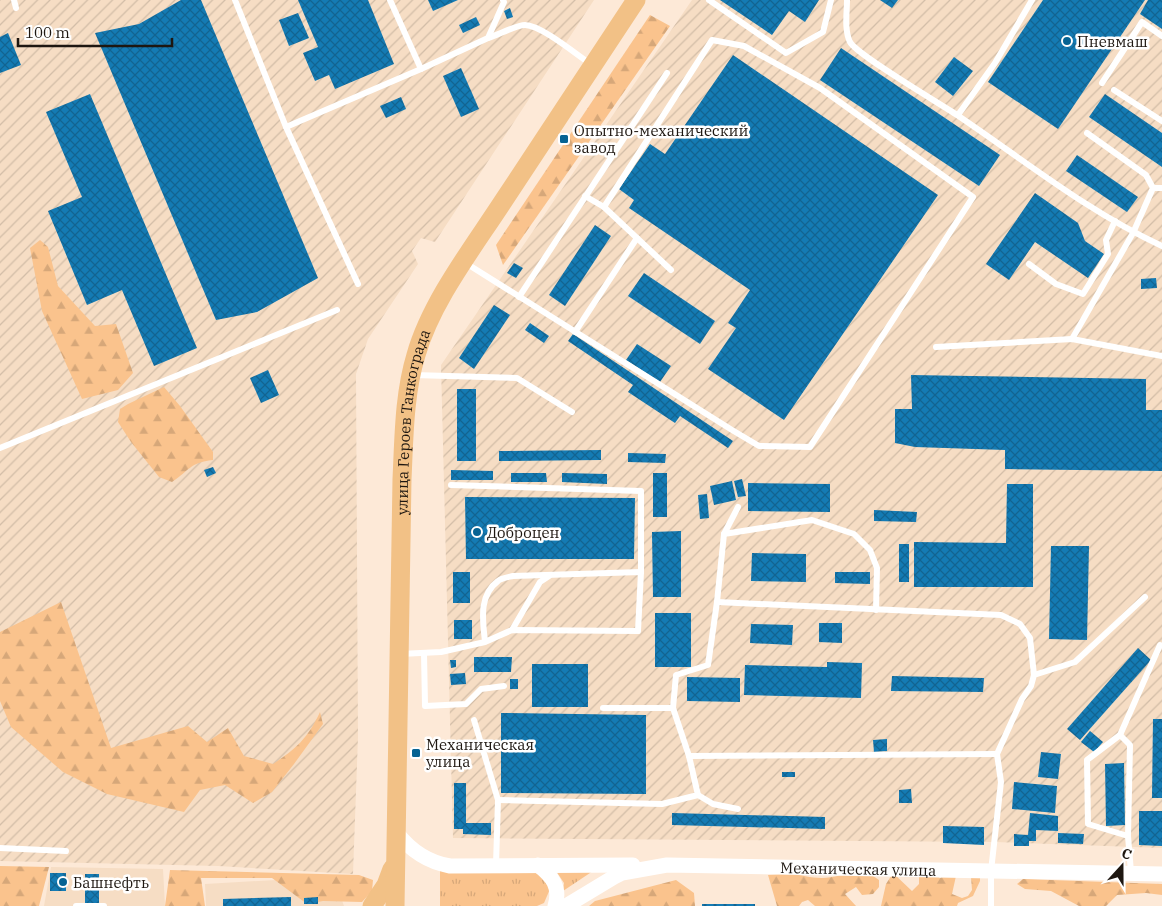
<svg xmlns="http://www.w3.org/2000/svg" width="1162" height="906" font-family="'IBM Plex Serif',serif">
	<defs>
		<pattern id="industrial-furrows" width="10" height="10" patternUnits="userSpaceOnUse" patternTransform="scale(1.25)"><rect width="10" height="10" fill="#f6ddc4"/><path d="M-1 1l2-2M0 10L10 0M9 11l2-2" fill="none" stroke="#d2bda7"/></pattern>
		<pattern id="grass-tufts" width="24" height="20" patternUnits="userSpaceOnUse" patternTransform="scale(1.25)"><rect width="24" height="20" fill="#fac38d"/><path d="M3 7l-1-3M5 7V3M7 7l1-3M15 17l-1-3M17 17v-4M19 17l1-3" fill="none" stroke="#d6a779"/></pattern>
		<pattern id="forest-firs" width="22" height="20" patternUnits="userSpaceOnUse" patternTransform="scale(1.25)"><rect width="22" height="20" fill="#fac38d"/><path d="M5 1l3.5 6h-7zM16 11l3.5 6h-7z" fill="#d6a779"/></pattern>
		<pattern id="building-cross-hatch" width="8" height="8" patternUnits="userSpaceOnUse" patternTransform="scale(1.25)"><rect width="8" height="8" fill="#147bb4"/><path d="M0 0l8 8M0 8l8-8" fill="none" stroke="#126491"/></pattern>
	</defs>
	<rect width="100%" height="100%" fill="#fde9d7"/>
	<g fill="#f6ddc4">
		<polygon points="51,867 163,869 165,906 44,906"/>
		<polygon points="293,879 340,895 344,906 206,906 205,884"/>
	</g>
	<g fill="url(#industrial-furrows)">
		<polygon points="0,0 594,0 435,242 421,238 412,251 418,264 368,339 356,374 358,737 353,874 218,866 0,861"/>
		<polygon points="692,0 1162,0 1162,848 994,842 453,838 441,365"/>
	</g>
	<g fill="url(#grass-tufts)">
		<polygon points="440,870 530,870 542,876 550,889 544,903 537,906 440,906"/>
		<polygon points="556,871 593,871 563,891 564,883"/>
	</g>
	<g fill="url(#forest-firs)">
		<polygon points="650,15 670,26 503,265 496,245"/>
		<polygon points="40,240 48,247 58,286 95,326 116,324 133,373 118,390 82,399 42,311 30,248"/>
		<path d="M164 387 180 406 213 452V460C189 463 190 470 172 482L159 477 131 442 118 422 120 409 128 404Z"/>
		<path d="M61 602 111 748 188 726 207 742 228 728 244 756 273 764C296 749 308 738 320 712L323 724 294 764 272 792 253 803 225 785 200 790 184 812 107 794 63 772 11 727 0 701V632Z"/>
		<polygon points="0,866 49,867 39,906 0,906"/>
		<polygon points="923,866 940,878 951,872 956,876 952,894 962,898 968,896 972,890 971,877 980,878 980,881 973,896 958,903 957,906 881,906 886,884 893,873 912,891 919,884 919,871"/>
		<polygon points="170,870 359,875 373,880 372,891 362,902 323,901 307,904 272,878 201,878 205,906 165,906"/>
		<path d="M790 873C800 875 811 878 822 878 839 877 865 867 879 880V887L873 894 862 895 856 887 845 894 856 906H815L808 900 802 902 799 906H777L768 875Z"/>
		<polygon points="1023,879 1162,884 1162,895 1146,893 1117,895 1106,906 1079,906 1051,891 1025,889 1017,884"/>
		<polygon points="676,880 694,893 695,906 589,906 595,901"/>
	</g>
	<g fill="url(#building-cross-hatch)">
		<polygon points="181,0 201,0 318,278 257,312 216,320 95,33 139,24"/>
		<polygon points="298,0 368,0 394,64 335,89 329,75 315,81 303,53 318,47"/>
		<polygon points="428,0 458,0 433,11"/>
		<polygon points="720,0 819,0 805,22 789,11 772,35"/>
		<polygon points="880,0 898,0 892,8"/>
		<polygon points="1043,0 1145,0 1058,129 988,82"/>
		<polygon points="1148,0 1162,0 1162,29 1140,14"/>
		<polygon points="510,8 513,17 507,19 504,11"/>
		<polygon points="298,13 309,38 289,46 279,20"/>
		<polygon points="476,17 480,25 463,33 459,25"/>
		<polygon points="8,33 21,65 0,73 0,37"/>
		<polygon points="841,48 1000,155 979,186 820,80"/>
		<polygon points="733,55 938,195 784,420 708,369 736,328 728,323 750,290 629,208 634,200 619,189 650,144 665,154"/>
		<polygon points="954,57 973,71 953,96 935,82"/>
		<polygon points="461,68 479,109 461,117 443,76"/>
		<polygon points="90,94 197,348 154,366 122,290 87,305 48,211 82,197 46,112"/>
		<polygon points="1105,94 1162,133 1162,167 1089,117"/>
		<polygon points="401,97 406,109 386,118 380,106"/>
		<polygon points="1077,155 1138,197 1127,212 1066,171"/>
		<polygon points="1035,193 1078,223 1085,241 1104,254 1088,278 1035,242 1009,280 986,264"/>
		<polygon points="595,225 611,236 565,306 549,295"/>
		<polygon points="514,263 523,268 516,278 507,273"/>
		<polygon points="644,273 715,321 700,344 628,296"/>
		<polygon points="1156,278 1157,288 1141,289 1141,279"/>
		<polygon points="494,305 510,315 474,369 459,358"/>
		<polygon points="530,323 549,336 544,343 525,330"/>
		<polygon points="573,334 733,441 728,448 680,416 675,423 628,392 633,385 568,341"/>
		<polygon points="637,344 671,366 660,382 626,360"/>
		<polygon points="268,370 279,395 261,403 250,378"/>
		<polygon points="911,375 1146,379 1146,410 1162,410 1162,471 1005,469 1005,450 915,447 895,443 895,409 912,409"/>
		<rect x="457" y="389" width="19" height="72"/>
		<polygon points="601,450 601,460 499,461 499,451"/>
		<polygon points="628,453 666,454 665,463 628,462"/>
		<polygon points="213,467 216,473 207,477 204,470"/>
		<polygon points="451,470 493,471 493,480 451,480"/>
		<polygon points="511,473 546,473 547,482 511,482"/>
		<polygon points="562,473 607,474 607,484 562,482"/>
		<rect x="653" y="473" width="14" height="44"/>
		<polygon points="742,479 746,496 738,497 734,481"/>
		<polygon points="732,481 736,500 714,505 710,486"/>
		<polygon points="748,483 830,484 830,512 748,511"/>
		<polygon points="1007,484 1033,484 1033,587 914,587 914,542 1006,543"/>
		<polygon points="707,494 709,518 700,519 698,495"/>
		<polygon points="465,497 635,498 634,559 466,559"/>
		<polygon points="874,510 917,512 916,522 874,521"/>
		<polygon points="681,531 681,597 653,597 652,532"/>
		<rect x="899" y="544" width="10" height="38"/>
		<polygon points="1051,546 1089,546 1087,640 1049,639"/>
		<polygon points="752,553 806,554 806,582 751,581"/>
		<rect x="453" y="572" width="17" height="31"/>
		<polygon points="835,572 870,572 870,584 835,583"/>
		<rect x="655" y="613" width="36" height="54"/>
		<rect x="454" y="620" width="18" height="19"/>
		<polygon points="819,623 842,623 842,643 819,642"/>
		<polygon points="751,624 793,625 792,645 750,643"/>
		<polygon points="1138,648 1151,660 1080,740 1067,729"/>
		<polygon points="474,657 512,657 511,672 474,672"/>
		<polygon points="450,660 456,660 456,667 451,668"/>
		<polygon points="827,662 862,663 861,698 744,695 745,665 827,667"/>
		<rect x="532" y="664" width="56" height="43"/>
		<polygon points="465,673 466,684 451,685 450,674"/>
		<polygon points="892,676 984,678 983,692 891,691"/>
		<polygon points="687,677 740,678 740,702 687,701"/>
		<rect x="510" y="679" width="8" height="10"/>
		<polygon points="501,713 646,715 646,794 501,793"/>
		<polygon points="1153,719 1162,719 1162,798 1152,798"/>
		<polygon points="1090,731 1103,742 1094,752 1081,742"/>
		<polygon points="887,739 887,751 874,752 873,740"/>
		<polygon points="1041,752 1061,754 1058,779 1038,777"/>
		<polygon points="1124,763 1125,825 1106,826 1105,764"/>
		<rect x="782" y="772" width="13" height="5"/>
		<polygon points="1014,782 1057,786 1055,813 1012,809"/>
		<polygon points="454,783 466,783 466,823 491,823 491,835 463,834 463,829 454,829"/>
		<polygon points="911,789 912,803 899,803 899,790"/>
		<polygon points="1139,811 1162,811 1162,846 1139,845"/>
		<polygon points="672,813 825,817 825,829 672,825"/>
		<polygon points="1030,813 1058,816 1058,831 1036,830 1036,841 1029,841 1029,846 1014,846 1014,834 1028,835"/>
		<polygon points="943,826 984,827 984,845 943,843"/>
		<polygon points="1058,833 1084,834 1083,844 1058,843"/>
		<rect x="50" y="873" width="16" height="18"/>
		<rect x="85" y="874" width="14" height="32"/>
		<polygon points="291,897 291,906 223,906 223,899"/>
		<polygon points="318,897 318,904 304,904 304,898"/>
		<rect x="702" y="904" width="53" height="2"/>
	</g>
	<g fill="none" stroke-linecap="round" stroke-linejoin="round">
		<g stroke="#fff" stroke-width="6">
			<polyline points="14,0 16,8"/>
			<polyline points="235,0 286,127 358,284"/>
			<polyline points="390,0 421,69"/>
			<polyline points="709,0 786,53 823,32 831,0"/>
			<path d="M847 0C847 12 844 30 850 42 857 55 939 103 957 115 1024 160 1088 212 1162 246"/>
			<path d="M488 38C498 35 516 25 525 25 541 25 577 55 592 65"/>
			<polyline points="1102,83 1142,22 1162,36"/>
			<polyline points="1114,90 1162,121"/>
			<polyline points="958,115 995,63 1032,0"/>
			<polyline points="286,127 421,69 488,38 504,2 503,0"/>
			<polyline points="1153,188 1162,188"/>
			<polyline points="585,196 604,207"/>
			<polyline points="464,262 732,430 759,446 810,447 973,197 820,88 744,46 712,40 604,207 671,270"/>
			<polyline points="1029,264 1056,284 1083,294 1108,254 1106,240 1115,221"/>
			<polyline points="519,297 667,73"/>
			<polyline points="575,332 637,238"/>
			<polyline points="1072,339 1133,233 1153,188 1146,175 1087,133"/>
			<polyline points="936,347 1072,339 1162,356"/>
			<polyline points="413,375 517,378 572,412"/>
			<polyline points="0,448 337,310"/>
			<polyline points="451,485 641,491 641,572"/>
			<polyline points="738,507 724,534 717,602 708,665 676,675 673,708 689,756 698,795 713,804 738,809"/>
			<polyline points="724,534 812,520 854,534 870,550 877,568 876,610"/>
			<polyline points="717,602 1001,615 1020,624 1030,638 1034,675 1031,686 1022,699 997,754 1001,782 991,871 991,906"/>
			<polyline points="512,630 540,582 549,576"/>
			<polyline points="424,653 425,706 466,704 481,689 504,686"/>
			<path d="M400 654 441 652 485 642 512 630 638 631 641 572 513 576C509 577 501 578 498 581 478 596 483 621 485 642"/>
			<polyline points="1034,675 1075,662 1145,597"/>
			<polyline points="603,708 673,708"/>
			<polyline points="474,720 498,800 496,865"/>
			<polyline points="1120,735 1130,745 1128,836"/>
			<polyline points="689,756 997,754"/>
			<polyline points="498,800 662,804 698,795"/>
			<polyline points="0,848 66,851"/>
			<polyline points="1131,872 1128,836 1088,824 1087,760 1120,735 1160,645"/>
			<polyline points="76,906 104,906"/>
		</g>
		<g stroke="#fff" stroke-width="15">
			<path d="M397 833C411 851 427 862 450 866L633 865"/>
			<path d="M538 865C552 876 561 887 555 906"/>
			<path id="s1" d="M566 906 614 877 622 873 667 865 1162 874"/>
		</g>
		<g stroke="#f2c186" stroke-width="19">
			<polyline points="372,906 386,885 392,869"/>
			<path id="s2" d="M395 906 402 479C404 438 404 394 416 355 431 302 472 249 502 203 547 135 591 68 636 0"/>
		</g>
	</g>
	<g fill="#066393" stroke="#fff" stroke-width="2">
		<circle cx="1067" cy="41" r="5"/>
		<rect x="559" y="134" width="10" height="10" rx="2.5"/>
		<circle cx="477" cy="532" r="5"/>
		<rect x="411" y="748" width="10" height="10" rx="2.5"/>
		<circle cx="63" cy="882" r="5"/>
	</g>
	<g text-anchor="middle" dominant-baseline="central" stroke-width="5" stroke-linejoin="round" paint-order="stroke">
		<g font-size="15" fill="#1e1711" stroke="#fff" text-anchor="start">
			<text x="1077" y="41">Пневмаш</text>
			<text x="574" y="130">Опытно-механический<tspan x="574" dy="17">завод</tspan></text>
			<text x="487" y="532">Доброцен</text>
			<text x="426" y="744">Механическая<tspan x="426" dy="17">улица</tspan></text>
			<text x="73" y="882">Башнефть</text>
		</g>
		<g font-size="15" fill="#1e1711" stroke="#fff">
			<text stroke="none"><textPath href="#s2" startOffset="485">улица Героев Танкограда</textPath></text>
			<text stroke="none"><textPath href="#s1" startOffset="302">Механическая улица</textPath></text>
		</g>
	</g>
	<g transform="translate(1122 866) rotate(21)" stroke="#ffffff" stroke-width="4" paint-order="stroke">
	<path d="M0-4L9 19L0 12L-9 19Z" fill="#1e1711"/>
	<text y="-8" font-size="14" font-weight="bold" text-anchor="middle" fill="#1e1711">С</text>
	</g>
	<path d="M18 38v8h154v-8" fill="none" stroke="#1e1711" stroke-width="2.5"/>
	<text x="25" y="38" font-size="15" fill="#1e1711" stroke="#ffffff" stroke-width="4" paint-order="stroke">100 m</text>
</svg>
